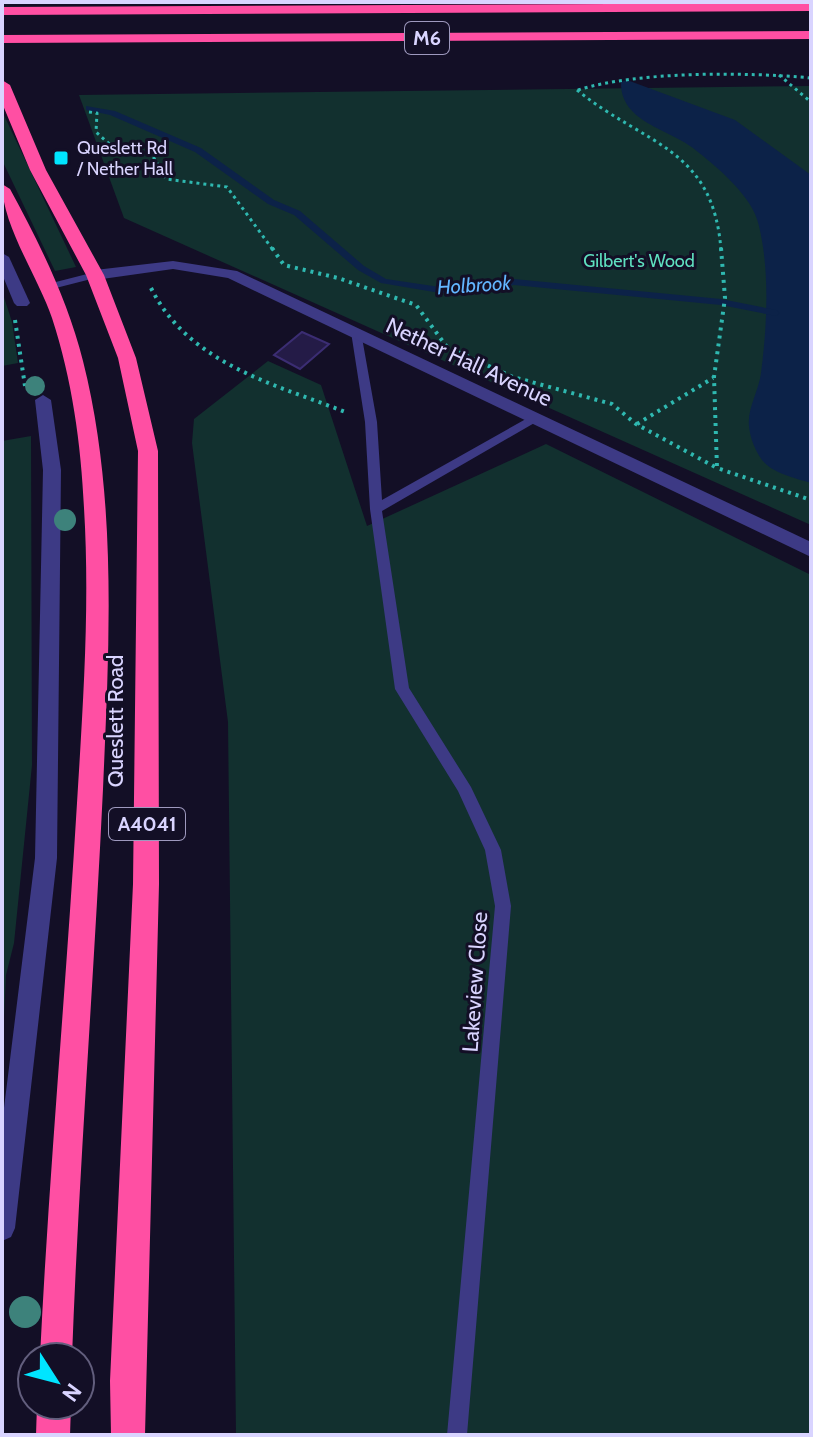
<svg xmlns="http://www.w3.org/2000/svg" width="813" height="1437" font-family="Cabin,sans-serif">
	<rect width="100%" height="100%" fill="#130f26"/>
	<g fill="#12302f">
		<polygon points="811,86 811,525 124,218 79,95"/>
		<polygon points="2,111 76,267 55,271 2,160"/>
		<polygon points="2,291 12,322 18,363 2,366"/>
		<polygon points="268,361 321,385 367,526 546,444 811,575 811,1435 236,1435 228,722 192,443 194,419"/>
		<polygon points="31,436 32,765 14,943 6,975 2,1060 2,441"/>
	</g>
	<path fill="#0c2248" d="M627 80 735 120 811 175V483C795 478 772 473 762 460 755 450 750 438 749 426 747 409 759 390 761 373 767 327 770 272 759 226 753 196 717 167 693 148 669 129 620 122 621 82Z"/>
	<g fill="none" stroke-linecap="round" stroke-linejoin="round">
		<polygon fill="#0c2248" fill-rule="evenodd" points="86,106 115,111 201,148 274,200 300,211 364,266 386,279 440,287 479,286 514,279 721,299 776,310 780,313 776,316 721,305 514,285 479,292 440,293 381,283 358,270 294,215 268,204 195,152 110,115 86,110"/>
	</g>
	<polygon fill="#241b47" stroke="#3b2d73" stroke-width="2" points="302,332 329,344 300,369 274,355"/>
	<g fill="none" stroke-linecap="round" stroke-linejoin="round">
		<g stroke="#2fb8b0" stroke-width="3" stroke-dasharray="3 4" stroke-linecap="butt">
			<polyline points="779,75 811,102"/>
			<path d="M577 90C646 146 713 147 721 250"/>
			<path d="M578 90C638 71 747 72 811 78"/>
			<polyline points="89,112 97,113 96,132 116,150 147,146 166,179 227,187 273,250"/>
		</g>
		<g stroke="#2fb8b0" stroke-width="4" stroke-dasharray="3 5" stroke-linecap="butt">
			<polyline points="272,248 284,265 338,278 416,305 447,347 513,377 612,404 636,424 717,468"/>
			<polyline points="721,248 725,298 714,377 717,468 811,500"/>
			<path d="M151 288C189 364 274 384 348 413"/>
			<polyline points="15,320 25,386"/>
			<polyline points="637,424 713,378"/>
		</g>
		<g fill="#3d3a85" fill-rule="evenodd">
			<polygon points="95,272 100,275 99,277 48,290 43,287 44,285"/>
			<polygon points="356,329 361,332 377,422 382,500 533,415 537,414 543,418 382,511 409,688 471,787 501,850 511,906 467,1435 447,1435 495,906 485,850 458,791 395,689 370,509 365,422 351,332"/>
		</g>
		<g fill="#3d3a85" fill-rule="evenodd">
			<polygon points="2,253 9,257 30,303 27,306 17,306 14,303 2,274"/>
			<polygon points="173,261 237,271 811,542 811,557 228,278 173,269 95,280 88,275 95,270"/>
			<polygon points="43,395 51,400 61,470 57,858 15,1228 11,1237 2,1241 2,1124 35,858 43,470 35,400"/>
		</g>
		<g fill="#ff4fa3" fill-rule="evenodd">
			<polygon points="811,3 811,11 2,15 2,7"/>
			<polygon points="811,31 811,39 2,43 2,35"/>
			<polygon points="2,80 10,85 46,170 104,275 136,358 158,451 159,884 145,1435 111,1435 110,1381 133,884 138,451 118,358 86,275 30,170 2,103"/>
			<path d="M2 184 10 189C40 244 68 301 83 361 118 500 109 647 103 789 94 978 79 1167 72 1357H40C49 1172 66 988 77 803 83 705 90 606 84 508 81 444 72 379 52 318 38 277 2 225 2 184Z"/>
			<polygon points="37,1405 71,1405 70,1435 36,1435"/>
		</g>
	</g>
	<g fill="#3d827b">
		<circle cx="35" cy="386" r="10"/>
		<circle cx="65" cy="520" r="11"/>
		<circle cx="25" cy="1312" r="16"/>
	</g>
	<rect fill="#00e5ff" stroke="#130f26" stroke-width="3" x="53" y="150" width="16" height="16" rx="4"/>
	<g text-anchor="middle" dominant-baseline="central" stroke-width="6" stroke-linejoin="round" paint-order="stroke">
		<g font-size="18" fill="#d9d4ff" stroke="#130f26" text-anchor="start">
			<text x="77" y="148">Queslett Rd<tspan x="77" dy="21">/ Nether Hall</tspan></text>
		</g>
		<g font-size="18" fill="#5fe0c0" stroke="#130f26">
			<text x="639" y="261">Gilbert's Wood</text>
		</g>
		<g fill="#130f26" stroke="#9e99be" stroke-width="2">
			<rect x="405" y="22" width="44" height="32" rx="6"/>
			<rect x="109" y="808" width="76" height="32" rx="6"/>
		</g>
		<g font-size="20" font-weight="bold" fill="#d9d4ff">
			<text x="427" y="38">M6</text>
			<text x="147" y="824">A4041</text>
		</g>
		<g font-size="20" font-style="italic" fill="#62b6ff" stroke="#130f26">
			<text transform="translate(474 285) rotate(-4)">Holbrook</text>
		</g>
		<g font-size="22" fill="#d9d4ff" stroke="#130f26">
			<text transform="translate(469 362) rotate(25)">Nether Hall Avenue</text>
			<text transform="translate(115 721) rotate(-90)">Queslett Road</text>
			<text transform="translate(475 982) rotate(-86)">Lakeview Close</text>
		</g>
	</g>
	<rect width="813" height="1437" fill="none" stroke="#d9d4ff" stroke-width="8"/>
	<g transform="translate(56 1381) rotate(126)"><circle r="38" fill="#130f26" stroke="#625e7d" stroke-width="2"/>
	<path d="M0-6L14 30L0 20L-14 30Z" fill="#00e5ff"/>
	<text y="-12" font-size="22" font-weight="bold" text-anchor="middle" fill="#d9d4ff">N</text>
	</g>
</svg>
